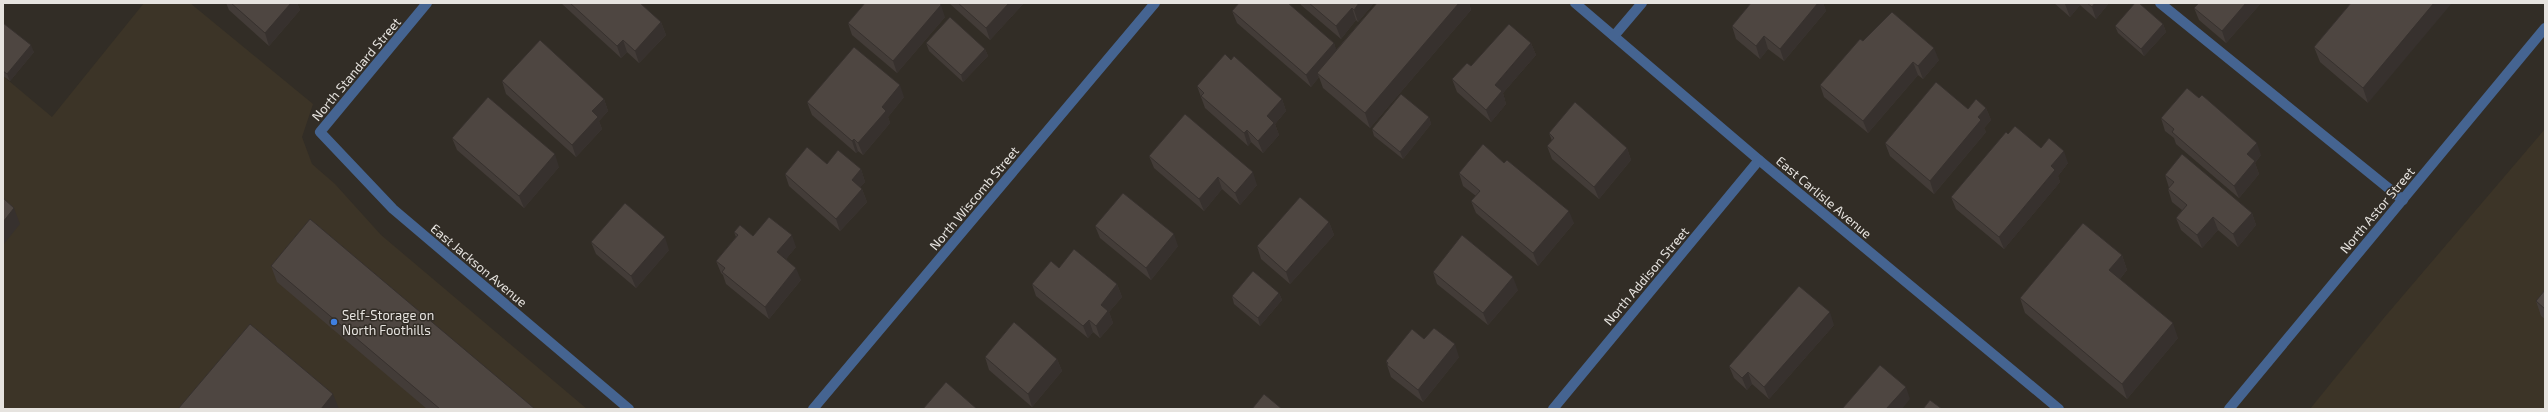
<svg xmlns="http://www.w3.org/2000/svg" width="2548" height="412" font-family="'Exo 2',sans-serif">
	<rect width="100%" height="100%" fill="#322d26"/>
	<g fill="#3c3427">
		<polygon points="144,3 190,3 313,104 302,137 312,164 335,184 381,235 587,409 3,409 3,76 52,117"/>
		<polygon points="2545,129 2545,409 2310,409 2383,319"/>
	</g>
	<g fill="none" stroke-linecap="round" stroke-linejoin="round">
		<polyline stroke="#456491" stroke-width="10" points="2160,3 2403,200"/>
		<g stroke="#456491" stroke-width="10">
			<polyline points="427,3 320,132 393,209 629,409"/>
			<polyline points="1575,3 1759,160 2059,409"/>
			<polyline points="1614,36 1642,3"/>
			<polyline points="813,409 1155,3"/>
			<polyline points="1553,409 1759,160"/>
			<polyline points="2229,409 2545,28"/>
		</g>
	</g>
	<g fill="#433c38">
		<polygon points="226,3 297,3 300,10 269,46 229,10"/>
		<polygon points="561,3 640,3 661,22 666,35 639,63 627,52 621,58"/>
		<polygon points="949,3 1024,3 990,40"/>
		<polygon points="1300,3 1374,3 1358,22 1356,20 1341,39 1301,5"/>
		<polygon points="1377,3 1469,3 1471,10 1370,128 1323,88 1319,77 1311,87 1237,23 1232,11 1334,43 1336,50"/>
		<polygon points="1751,3 1823,3 1826,11 1784,61 1768,49 1760,59 1736,39 1732,26"/>
		<polygon points="2054,3 2109,3 2096,19 2080,5 2070,17"/>
		<polygon points="2261,3 2226,43 2199,20 2194,8"/>
		<polygon points="2351,3 2368,103 2320,62 2314,47"/>
		<polygon points="945,17 897,73 852,35 848,23"/>
		<polygon points="3,23 34,52 10,81 3,76"/>
		<polygon points="2163,24 2166,32 2144,56 2118,33 2115,26"/>
		<polygon points="1863,41 1939,60 1923,79 1918,75 1868,133 1824,97 1820,85"/>
		<polygon points="926,43 985,49 988,56 963,82 929,51"/>
		<polygon points="1531,43 1536,55 1503,93 1506,104 1491,122 1457,92 1452,79 1471,66"/>
		<polygon points="1231,60 1282,99 1286,111 1275,124 1279,135 1263,153 1251,142 1248,146 1205,108 1197,86"/>
		<polygon points="502,81 604,99 608,111 599,121 602,129 576,157 506,94"/>
		<polygon points="904,97 888,117 890,123 863,155 858,151 856,153 812,115 807,102"/>
		<polygon points="1986,108 1991,120 1984,128 1986,132 1934,194 1890,156 1885,143 1968,109"/>
		<polygon points="1429,117 1431,124 1403,159 1374,136 1372,129"/>
		<polygon points="2161,118 2261,155 2255,163 2259,174 2239,198 2176,144 2174,138 2165,131"/>
		<polygon points="1549,133 1627,148 1631,160 1599,199 1552,159 1547,146 1552,141"/>
		<polygon points="452,138 559,167 524,208 457,150"/>
		<polygon points="2041,148 2068,163 2058,176 2060,182 2004,249 1956,209 1951,197"/>
		<polygon points="1149,156 1257,185 1240,205 1222,189 1204,211 1154,168"/>
		<polygon points="1504,163 1574,223 1538,266 1476,213 1471,201 1476,196 1463,186 1459,173"/>
		<polygon points="827,164 861,169 865,182 860,187 862,189 867,202 840,231 789,186 785,174"/>
		<polygon points="2165,175 2252,213 2256,225 2238,247 2218,230 2202,248 2181,230 2176,218 2182,210 2172,202 2168,189 2169,188"/>
		<polygon points="1329,222 1334,235 1290,284 1261,259 1257,246"/>
		<polygon points="1095,226 1178,246 1151,280 1100,238"/>
		<polygon points="734,232 753,236 796,247 786,259 801,280 769,319 726,284 723,275 721,273 716,261 736,237"/>
		<polygon points="591,242 669,250 636,288 596,254"/>
		<polygon points="2122,255 2127,270 2120,279 2178,338 2127,399 2025,313 2020,298"/>
		<polygon points="271,266 535,409 427,409 277,282"/>
		<polygon points="1059,268 1117,284 1122,297 1109,312 1113,323 1100,338 1093,332 1088,338 1036,296 1032,284"/>
		<polygon points="1433,272 1518,290 1488,325 1437,284"/>
		<polygon points="2545,290 2545,319 2541,316 2536,301"/>
		<polygon points="1279,293 1282,300 1260,326 1234,304 1232,296"/>
		<polygon points="1834,325 1769,399 1752,384 1747,390 1734,378 1729,366"/>
		<polygon points="1424,339 1459,357 1423,402 1391,377 1387,365 1387,364 1386,361"/>
		<polygon points="985,357 1057,359 1062,371 1032,407 989,370"/>
	</g>
	<g fill="#37312e">
		<polygon points="291,3 297,3 300,10 269,46 265,33"/>
		<polygon points="1009,3 1024,3 990,40 986,28"/>
		<polygon points="1359,3 1374,3 1358,22 1354,10"/>
		<polygon points="1459,3 1469,3 1471,10 1370,128 1365,113"/>
		<polygon points="1818,3 1823,3 1826,11 1784,61 1780,49"/>
		<polygon points="2066,3 2079,3 2080,5 2070,17 2065,4"/>
		<polygon points="2095,3 2109,3 2096,19 2092,7"/>
		<polygon points="2246,3 2261,3 2226,43 2222,31"/>
		<polygon points="2434,3 2452,3 2368,103 2363,88"/>
		<polygon points="941,5 945,17 897,73 893,61"/>
		<polygon points="1352,8 1356,20 1341,39 1336,26"/>
		<polygon points="661,22 666,35 639,63 635,51"/>
		<polygon points="2163,24 2166,32 2144,56 2141,49"/>
		<polygon points="1764,36 1768,49 1760,59 1756,46"/>
		<polygon points="623,40 627,52 621,58 617,46"/>
		<polygon points="1334,43 1338,55 1317,73 1319,77 1311,87 1306,75"/>
		<polygon points="1531,43 1536,55 1503,93 1506,104 1491,122 1486,110 1495,85"/>
		<polygon points="31,45 34,52 10,81 7,74"/>
		<polygon points="1934,48 1939,60 1923,79 1918,66"/>
		<polygon points="985,49 988,56 963,82 961,75"/>
		<polygon points="1913,62 1918,75 1868,133 1863,121"/>
		<polygon points="900,85 904,97 888,117 890,123 863,155 858,143 882,107"/>
		<polygon points="604,99 608,111 599,121 602,129 576,157 572,145 592,111"/>
		<polygon points="1282,99 1286,111 1275,124 1279,135 1263,153 1258,141 1267,116"/>
		<polygon points="1986,108 1991,120 1984,128 1986,132 1934,194 1930,181 1978,117"/>
		<polygon points="1429,117 1431,124 1403,159 1400,152"/>
		<polygon points="1247,130 1251,142 1248,146 1244,133"/>
		<polygon points="854,139 858,151 856,153 852,141"/>
		<polygon points="2257,143 2261,155 2255,163 2259,174 2239,198 2234,186 2247,154"/>
		<polygon points="1627,148 1631,160 1599,199 1594,187"/>
		<polygon points="2064,151 2068,163 2058,176 2060,182 2004,249 1999,237 2051,166"/>
		<polygon points="555,154 559,167 524,208 519,196"/>
		<polygon points="861,169 865,182 856,192 852,180"/>
		<polygon points="1253,172 1257,185 1240,205 1235,193"/>
		<polygon points="1218,177 1222,189 1204,211 1199,199"/>
		<polygon points="862,189 867,202 840,231 836,219"/>
		<polygon points="14,208 20,224 3,245 3,222"/>
		<polygon points="1569,211 1574,223 1538,266 1533,253"/>
		<polygon points="2252,213 2256,225 2238,247 2233,234"/>
		<polygon points="2213,217 2218,230 2202,248 2197,235"/>
		<polygon points="1329,222 1334,235 1290,284 1286,272"/>
		<polygon points="1174,234 1178,246 1151,280 1146,268"/>
		<polygon points="792,235 796,247 782,264 777,252"/>
		<polygon points="665,237 669,250 636,288 631,276"/>
		<polygon points="2122,255 2127,270 2115,285 2109,270"/>
		<polygon points="796,268 801,280 769,319 765,307"/>
		<polygon points="1513,277 1518,290 1488,325 1483,313"/>
		<polygon points="1117,284 1122,297 1109,312 1113,323 1100,338 1096,326 1101,305"/>
		<polygon points="1279,293 1282,300 1260,326 1258,318"/>
		<polygon points="1830,312 1834,325 1769,399 1764,387"/>
		<polygon points="1089,320 1093,332 1088,338 1083,326"/>
		<polygon points="2173,323 2178,338 2127,399 2122,384"/>
		<polygon points="1455,344 1459,357 1423,402 1418,390"/>
		<polygon points="1057,359 1062,371 1032,407 1028,394"/>
		<polygon points="1748,372 1752,384 1747,390 1742,378"/>
		<polygon points="1906,387 1910,399 1902,409 1886,409"/>
		<polygon points="333,394 339,409 321,409"/>
	</g>
	<g fill="#4e4641" stroke="#37312e">
		<polygon points="231,3 291,3 265,33"/>
		<polygon points="570,3 640,3 661,22 635,51 623,40 617,46"/>
		<polygon points="865,3 939,3 941,5 893,61 848,23"/>
		<polygon points="958,3 1009,3 986,28"/>
		<polygon points="1239,3 1288,3 1334,43 1306,75 1232,11"/>
		<polygon points="1309,3 1359,3 1354,10 1352,8 1336,26"/>
		<polygon points="1377,3 1459,3 1365,113 1317,73"/>
		<polygon points="1751,3 1818,3 1780,49 1764,36 1756,46 1732,26"/>
		<polygon points="2087,3 2095,3 2092,7"/>
		<polygon points="2135,3 2139,3 2163,24 2141,49 2115,26"/>
		<polygon points="2199,3 2246,3 2222,31 2194,8"/>
		<polygon points="2351,3 2434,3 2363,88 2314,47"/>
		<polygon points="1892,12 1934,48 1918,66 1913,62 1863,121 1820,85 1860,39 1863,41"/>
		<polygon points="950,17 985,49 961,75 926,43"/>
		<polygon points="3,23 31,45 7,74 3,71"/>
		<polygon points="1509,24 1531,43 1495,85 1502,91 1486,110 1452,79 1467,63 1471,66"/>
		<polygon points="540,40 604,99 592,111 598,117 572,145 502,81"/>
		<polygon points="854,47 900,85 882,107 886,111 858,143 854,139 852,141 807,102"/>
		<polygon points="1225,54 1231,60 1234,56 1282,99 1267,116 1274,123 1258,141 1247,130 1244,133 1201,96 1204,93 1197,86"/>
		<polygon points="1936,82 1968,109 1976,99 1986,108 1978,117 1981,120 1930,181 1885,143"/>
		<polygon points="2187,88 2199,98 2202,95 2257,143 2247,154 2255,161 2234,186 2172,132 2174,129 2161,118"/>
		<polygon points="1401,94 1429,117 1400,152 1372,129"/>
		<polygon points="488,97 555,154 519,196 452,138"/>
		<polygon points="1575,102 1627,148 1594,187 1547,146 1554,138 1549,133"/>
		<polygon points="1185,114 1253,172 1235,193 1218,177 1199,199 1149,156"/>
		<polygon points="2015,126 2041,148 2049,138 2064,151 2051,166 2055,170 1999,237 1951,197 2006,132 2008,134"/>
		<polygon points="1483,144 1504,163 1507,160 1569,211 1533,253 1471,201 1480,191 1459,173"/>
		<polygon points="807,147 827,164 838,150 861,169 852,180 862,189 836,219 785,174"/>
		<polygon points="2182,154 2252,213 2233,234 2213,217 2197,235 2176,218 2187,205 2168,189 2174,182 2165,175"/>
		<polygon points="1123,193 1174,234 1146,268 1095,226"/>
		<polygon points="1300,197 1329,222 1286,272 1257,246"/>
		<polygon points="3,198 14,208 3,222"/>
		<polygon points="625,203 665,237 631,276 591,242"/>
		<polygon points="769,217 792,235 777,252 796,268 765,307 722,272 725,268 716,261 738,235 734,232 740,225 753,236"/>
		<polygon points="310,219 535,409 440,409 271,266"/>
		<polygon points="2083,223 2122,255 2109,270 2173,323 2122,384 2020,298"/>
		<polygon points="1462,235 1513,277 1483,313 1433,272"/>
		<polygon points="1074,249 1117,284 1101,305 1108,311 1096,326 1089,320 1083,326 1032,284 1051,261 1059,268"/>
		<polygon points="1253,271 1279,293 1258,318 1232,296"/>
		<polygon points="1799,286 1830,312 1764,387 1748,372 1742,378 1729,366"/>
		<polygon points="2545,290 2545,309 2536,301"/>
		<polygon points="1014,322 1057,359 1028,394 985,357"/>
		<polygon points="250,324 333,394 321,409 178,409"/>
		<polygon points="1434,328 1455,344 1418,390 1387,365 1388,363 1386,361 1412,329 1424,339"/>
		<polygon points="1880,365 1906,387 1886,409 1842,409"/>
		<polygon points="946,382 977,409 923,409"/>
		<polygon points="1264,394 1282,409 1252,409"/>
		<polygon points="1930,400 1942,409 1923,409"/>
	</g>
	<circle fill="#3f7fe0" stroke="#322d26" stroke-width="1.5" cx="334" cy="322" r="4"/>
	<g text-anchor="middle" dominant-baseline="central" stroke-width="3" stroke-linejoin="round" paint-order="stroke">
		<g font-size="13" fill="#e6e3df" stroke="#322d26">
			<text transform="translate(356 69) rotate(-50)">North Standard Street</text>
			<text transform="translate(1824 197) rotate(40)">East Carlisle Avenue</text>
			<text transform="translate(974 198) rotate(-50)">North Wiscomb Street</text>
			<text transform="translate(2377 210) rotate(-50)">North Astor Street</text>
			<text transform="translate(479 265) rotate(40)">East Jackson Avenue</text>
			<text transform="translate(1646 276) rotate(-50)">North Addison Street</text>
		</g>
		<g font-size="13" fill="#e6e3df" stroke="#322d26" text-anchor="start">
			<text x="342" y="315">Self-Storage on<tspan x="342" dy="15">North Foothills</tspan></text>
		</g>
	</g>
	<rect width="2548" height="412" fill="none" stroke="#e6e3df" stroke-width="8"/>
</svg>
